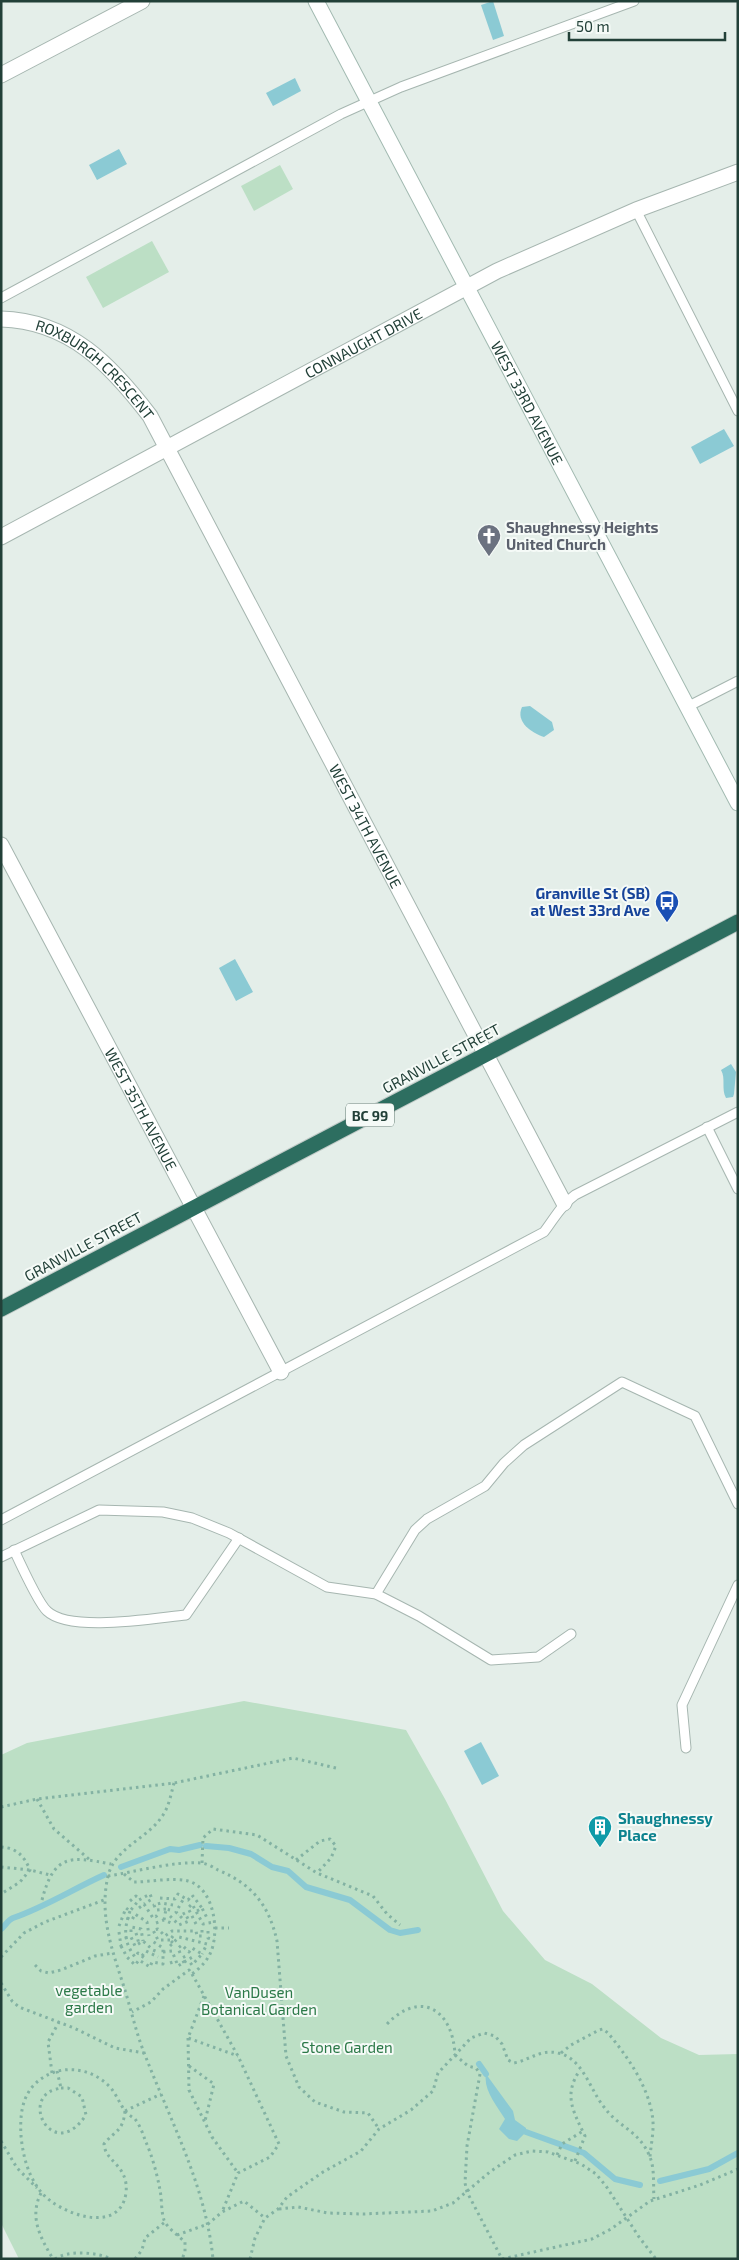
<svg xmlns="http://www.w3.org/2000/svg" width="739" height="2260" font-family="'Exo 2',sans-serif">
	<rect width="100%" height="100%" fill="#e4eee9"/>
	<g fill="#bcdfc5">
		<polygon points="280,165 293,189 254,211 241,186"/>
		<polygon points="152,241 169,272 103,308 86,277"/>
		<polygon points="244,1701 406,1730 445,1799 503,1911 545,1960 592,1984 661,2038 699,2055 738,2054 738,2259 19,2259 1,2223 1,1755 27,1743"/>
	</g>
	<g fill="#8bcad4">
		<polygon points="493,1 504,36 493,40 481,5"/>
		<polygon points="295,78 301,91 273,106 266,93"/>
		<polygon points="119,149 127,164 97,180 89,165"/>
		<polygon points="724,429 734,446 700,464 691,447"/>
		<path d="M530 706 552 722 554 730 544 737C532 733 515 722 522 707Z"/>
		<polygon points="235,959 253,992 236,1001 219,968"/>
		<path d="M731 1064 736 1072 734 1094 733 1097 726 1098C721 1089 726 1078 721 1070Z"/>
		<polygon points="481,1742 499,1776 482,1785 464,1751"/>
		<path d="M486 2074 513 2111 515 2120 526 2128V2132L517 2141 509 2139 499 2129 505 2119C497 2106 483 2090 486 2074Z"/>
	</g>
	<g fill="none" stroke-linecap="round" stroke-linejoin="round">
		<g stroke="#8bcad4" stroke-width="6">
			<polyline points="206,1846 229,1848 251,1854 272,1867 288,1871 306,1887 350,1900 390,1930 400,1933 418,1930"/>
			<polyline points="121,1867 170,1849 179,1850 200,1845"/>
			<path d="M1 1929C5 1926 8 1920 13 1918 45 1907 73 1889 104 1875"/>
			<polyline points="479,2064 486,2074"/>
			<polyline points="526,2132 584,2153 615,2179 640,2185"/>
			<polyline points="660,2181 709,2169 738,2153"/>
		</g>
		<g stroke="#a6b6b0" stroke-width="11">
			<g id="lane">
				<polyline points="636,210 738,411"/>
				<polyline points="1,298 341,114 401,87 634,1"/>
				<polyline points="687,707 738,681"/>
				<polyline points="707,1127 738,1189"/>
				<path d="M1 1520 544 1232C554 1219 561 1205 575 1195L738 1112"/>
				<path d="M14 1550C20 1563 39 1604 47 1611 70 1633 155 1618 186 1615L239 1538"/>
				<polyline points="1,1557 99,1510 163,1512 192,1518 229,1533 327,1587 376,1594 419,1616 491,1660 538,1657 571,1634"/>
				<polyline points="376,1594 415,1530 427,1519 485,1486 504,1463 524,1445 622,1382 695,1416 738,1504"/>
				<polyline points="686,1748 682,1705 738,1585"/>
			</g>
		</g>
		<g stroke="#a6b6b0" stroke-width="17">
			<g id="street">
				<polyline points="1,75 142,1"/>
				<path id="s1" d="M1 319C70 321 111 365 150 416L564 1203"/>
				<path id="s2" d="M1 537 497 271 636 210 738 172"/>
				<path id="s3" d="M1 845 281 1372"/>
			</g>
		</g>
		<g stroke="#a2bab1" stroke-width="17">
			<g id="secondary">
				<path id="s4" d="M316 1 738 803"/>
			</g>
		</g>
		<g stroke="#c1cac7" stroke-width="17">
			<polyline id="highway" points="1,1309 738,922"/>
		</g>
		<g stroke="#83b2a3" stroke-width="3" stroke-dasharray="2.5 4" stroke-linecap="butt">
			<path d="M174 1783C171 1794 169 1806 163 1815 148 1839 115 1847 108 1876 99 1915 112 1950 124 1987 131 2009 136 2033 145 2055 171 2122 206 2187 213 2259"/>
			<polyline points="37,1799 54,1829 90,1860"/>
			<polyline points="1,1807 37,1799 174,1783 293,1758 336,1768"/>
			<path d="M1 1847C17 1848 24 1856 30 1870L20 1882 1 1894"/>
			<polyline points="296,1860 320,1841 330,1839 336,1846 331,1858 317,1873"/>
			<polyline points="202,1863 203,1838 213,1829 257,1835 317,1873 373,1896 387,1914 400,1925"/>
			<polyline points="1,1867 30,1870 50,1875"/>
			<path d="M124 1874 134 1882C151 1882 172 1877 188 1881 215 1888 220 1934 210 1954 206 1962 199 1969 192 1974L189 1970 163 1989 151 2002 132 2012"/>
			<path d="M108 1876C135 1872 174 1861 200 1863 206 1863 213 1867 218 1870 252 1884 269 1905 277 1941L286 2056 299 2087 315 2102 344 2112 368 2113 379 2129"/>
			<polyline points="160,1898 175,1899 178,1894 188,1900 192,1895 202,1908"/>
			<path d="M42 1900C54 1854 70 1856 111 1864"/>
			<polyline points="130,1901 136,1896 139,1900 150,1894 152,1899 144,1904"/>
			<polyline points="139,1908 144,1904 153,1918 156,1916 159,1921"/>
			<polyline points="166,1909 156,1910 154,1905 161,1903 173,1905"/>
			<path d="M130 1911C124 1929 123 1941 135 1957L138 1953 147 1960"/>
			<polyline points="197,1911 202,1908 207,1918"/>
			<polyline points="170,1916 179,1925 189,1921 185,1913 179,1916"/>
			<polyline points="127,1918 132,1920 135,1914 147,1922 149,1936"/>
			<polyline points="182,1918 176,1912 184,1898"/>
			<polyline points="164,1920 166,1909 170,1910"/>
			<polyline points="156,1923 164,1920 171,1923"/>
			<polyline points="196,1924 188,1908 192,1904 203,1924 214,1922"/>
			<polyline points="119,1926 126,1908 130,1911 139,1900"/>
			<polyline points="215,1928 229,1928"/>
			<polyline points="208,1931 208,1938 214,1940"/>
			<polyline points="119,1932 121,1946 126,1944"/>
			<polyline points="131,1932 131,1927 141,1929 143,1941"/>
			<polyline points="136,1933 139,1944"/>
			<polyline points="173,1936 170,1940 174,1944"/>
			<polyline points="125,1938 131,1937 135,1946 143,1941 153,1950 158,1952"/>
			<polyline points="170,1940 158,1940 153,1930 158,1929 165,1936 172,1931 196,1931 197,1936 202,1936 202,1929"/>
			<polyline points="121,1946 127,1957 135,1965 139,1960 150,1967 152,1962 163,1964 163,1948 152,1941"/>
			<polyline points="170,1946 179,1937 207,1944 202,1954"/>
			<polyline points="163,1952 172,1951 178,1966 194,1956"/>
			<polyline points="180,1953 178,1948 182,1945 189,1952 192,1948 202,1954 192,1965 189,1961"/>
			<polyline points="142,1956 146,1951 158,1957"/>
			<polyline points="1,1957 24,1933 45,1922 104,1900"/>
			<polyline points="170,1963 176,1961"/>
			<polyline points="184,1963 182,1958 186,1956"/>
			<polyline points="35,1965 41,1971 49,1973 61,1970 95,1956 113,1953"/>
			<polyline points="192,1974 238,2056 279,2144 270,2157 238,2173 222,2212"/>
			<polyline points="1,1983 12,2001 19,2007 74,2028 115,2048 144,2053"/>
			<polyline points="204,1996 188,2038 238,2056"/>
			<path d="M387 2024C421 1989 453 2010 455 2055"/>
			<polyline points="188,2038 189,2090 212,2137 238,2173"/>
			<path d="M561 2053 571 2045 599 2030 603 2029 608 2033C627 2056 647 2084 652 2114 655 2128 651 2143 650 2157"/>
			<polyline points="455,2055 468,2066 476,2068 480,2074 467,2146 465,2183 467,2192 502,2259"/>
			<polyline points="189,2066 214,2084 205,2121"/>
			<polyline points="57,2071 61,2088"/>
			<polyline points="52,2073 48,2042 59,2022"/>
			<path d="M61 2088H68L82 2097 86 2115C56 2160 24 2108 49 2092 52 2090 57 2089 61 2088Z"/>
			<path d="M125 2111C123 2132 115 2130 104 2144 105 2162 129 2165 126 2193 120 2236 59 2214 41 2192 28 2176 23 2156 21 2136 20 2118 21 2100 33 2086 54 2063 89 2065 110 2087 117 2095 120 2105 126 2112 129 2115 132 2117 135 2119 139 2124 143 2133 145 2140 152 2155 157 2174 160 2190 162 2200 161 2211 164 2220 167 2228 179 2236 185 2242V2252L182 2259"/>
			<polyline points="125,2111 161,2094"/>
			<polyline points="1,2141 17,2168 37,2188"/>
			<polyline points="557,2155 562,2144 583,2131"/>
			<path d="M575 2161 585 2136C573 2111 563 2095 580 2070"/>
			<path d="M41 2193C29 2217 40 2237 53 2259"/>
			<polyline points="279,2209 298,2207 328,2213 363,2214 432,2211 453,2203 491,2171 515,2155 532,2151 548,2152 581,2164 596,2174 606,2186 639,2237 656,2259"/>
			<polyline points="177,2235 208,2224 222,2212 244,2201 265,2218"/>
			<path d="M55 2259C67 2250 98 2252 111 2259"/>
			<polyline points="135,2259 142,2250 145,2238 165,2222"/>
			<path d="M250 2259 255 2238 265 2218 278 2209 287 2197 323 2172 361 2151 379 2129 411 2110 433 2091 438 2073 471 2038 484 2033 495 2036 502 2044 508 2060 514 2063C530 2060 540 2049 558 2053 583 2058 590 2090 604 2107 619 2128 639 2130 650 2157 655 2170 653 2186 654 2199"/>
			<polyline points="502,2259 592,2239 611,2229 650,2201 700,2185 738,2169"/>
		</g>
		<use href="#lane" stroke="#fff" stroke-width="9"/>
		<use href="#street" stroke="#fff" stroke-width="15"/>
		<use href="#secondary" stroke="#fff" stroke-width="15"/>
		<use href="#highway" stroke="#2d6e60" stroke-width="15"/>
	</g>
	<defs>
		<g id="church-pin" transform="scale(1.25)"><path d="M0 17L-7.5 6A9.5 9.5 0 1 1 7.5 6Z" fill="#6b7280" stroke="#f5faf7"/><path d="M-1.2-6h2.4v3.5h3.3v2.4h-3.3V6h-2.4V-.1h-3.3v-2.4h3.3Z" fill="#fff"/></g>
		<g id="bus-pin" transform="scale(1.25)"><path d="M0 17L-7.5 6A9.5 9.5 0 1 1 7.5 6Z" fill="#1a4fb4" stroke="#f5faf7"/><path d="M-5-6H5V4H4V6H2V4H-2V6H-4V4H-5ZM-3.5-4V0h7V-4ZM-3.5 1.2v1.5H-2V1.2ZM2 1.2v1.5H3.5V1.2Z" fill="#fff"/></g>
		<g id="building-pin" transform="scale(1.25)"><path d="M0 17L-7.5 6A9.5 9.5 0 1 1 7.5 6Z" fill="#0f9aa8" stroke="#f5faf7"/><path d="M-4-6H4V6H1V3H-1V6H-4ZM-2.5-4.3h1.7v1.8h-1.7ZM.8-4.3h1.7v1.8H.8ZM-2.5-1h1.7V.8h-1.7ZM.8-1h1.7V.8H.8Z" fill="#fff"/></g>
	</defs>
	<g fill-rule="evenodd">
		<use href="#church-pin" x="489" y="536"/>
		<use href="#bus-pin" x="667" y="902"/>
		<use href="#building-pin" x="600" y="1827"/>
	</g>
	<g text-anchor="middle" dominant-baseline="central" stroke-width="4" stroke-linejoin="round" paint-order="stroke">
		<rect fill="#f5faf7" stroke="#617871" stroke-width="1" x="346" y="1103.5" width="48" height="23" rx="4"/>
		<g font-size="14" font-weight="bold" fill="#224038">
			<text x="370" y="1115">BC 99</text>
		</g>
		<g font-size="15" fill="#224038" stroke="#f5faf7">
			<text stroke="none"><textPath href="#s2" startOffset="411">CONNAUGHT DRIVE</textPath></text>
			<text stroke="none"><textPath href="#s1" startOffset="111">ROXBURGH CRESCENT</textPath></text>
			<text stroke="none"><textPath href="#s4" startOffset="454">WEST 33RD AVENUE</textPath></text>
			<text stroke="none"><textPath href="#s1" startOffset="648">WEST 34TH AVENUE</textPath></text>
			<text transform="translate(441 1058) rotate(-28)">GRANVILLE STREET</text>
			<text stroke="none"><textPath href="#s3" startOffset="299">WEST 35TH AVENUE</textPath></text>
			<text transform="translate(83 1246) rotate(-28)">GRANVILLE STREET</text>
		</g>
		<g font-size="15" font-weight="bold" fill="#5b616d" stroke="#f5faf7" text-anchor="start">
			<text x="506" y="527">Shaughnessy Heights<tspan x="506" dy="17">United Church</tspan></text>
		</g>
		<g font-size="15" font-weight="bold" fill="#164399" stroke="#f5faf7" text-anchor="end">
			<text x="650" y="893">Granville St (SB)<tspan x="650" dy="17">at West 33rd Ave</tspan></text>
		</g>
		<g font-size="15" font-weight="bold" fill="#0d838f" stroke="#f5faf7" text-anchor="start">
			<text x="618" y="1818">Shaughnessy<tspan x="618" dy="17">Place</tspan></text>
		</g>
		<g font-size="15" fill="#2b7948" stroke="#f5faf7">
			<text x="89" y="1990">vegetable<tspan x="89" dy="17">garden</tspan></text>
			<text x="259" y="1992">VanDusen<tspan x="259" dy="17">Botanical Garden</tspan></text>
			<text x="347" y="2047">Stone Garden</text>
		</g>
	</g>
	<rect width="739" height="2260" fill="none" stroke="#224038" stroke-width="5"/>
	<path d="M569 32v8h156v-8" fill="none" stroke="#224038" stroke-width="2.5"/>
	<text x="576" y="32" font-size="15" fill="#224038" stroke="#f5faf7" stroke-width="4" paint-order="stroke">50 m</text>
</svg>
